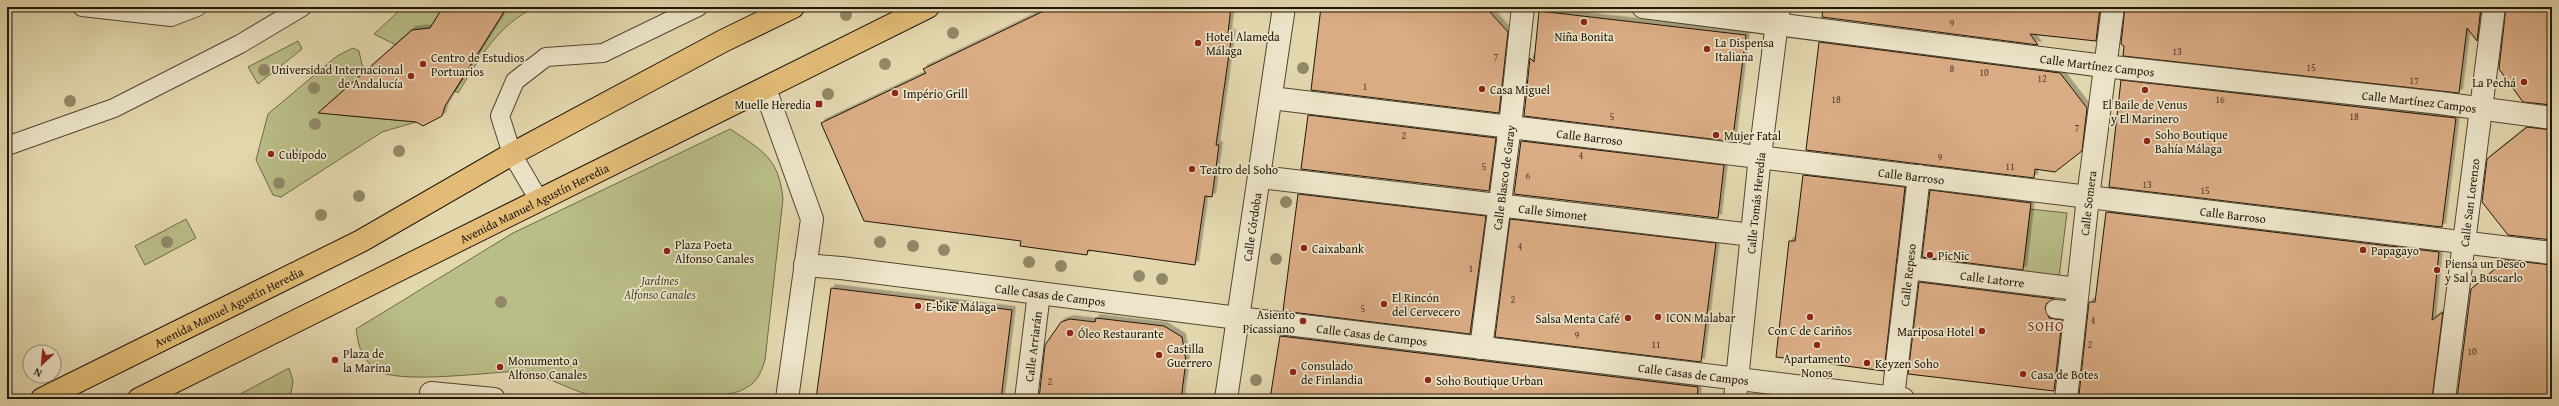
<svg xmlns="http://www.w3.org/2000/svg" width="2559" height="406" font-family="'Gentium Book Plus',serif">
	<defs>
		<filter id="shadow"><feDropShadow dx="3.5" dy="-3.5" stdDeviation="0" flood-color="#0004"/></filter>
	</defs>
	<rect width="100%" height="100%" fill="#e3d7ae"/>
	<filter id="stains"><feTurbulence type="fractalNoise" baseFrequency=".005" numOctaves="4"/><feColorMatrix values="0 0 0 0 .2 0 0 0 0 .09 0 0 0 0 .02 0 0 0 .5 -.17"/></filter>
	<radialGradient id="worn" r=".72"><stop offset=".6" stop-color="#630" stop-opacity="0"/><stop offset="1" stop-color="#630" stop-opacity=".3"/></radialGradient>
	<g fill="#b9bd87" stroke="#6d6a48">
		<polygon points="403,7 443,7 430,28 412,30 396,45 374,34"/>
		<path d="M507 7H536C498 24 479 59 458 93L455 91Z"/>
		<polygon points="298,41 302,49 258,84 248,67"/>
		<polygon points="353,48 359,51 362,65 368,70 339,115 416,122 382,132 281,197 273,195 256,160 268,114 337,56"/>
		<path d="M730 129C762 150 779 158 783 199L765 360C760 376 756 384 740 391 721 399 622 403 601 398 574 393 551 377 524 371 495 371 395 386 375 369 360 356 359 347 356 329L513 233Z"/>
		<polygon points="2030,209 2067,213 2059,277 2022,272"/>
		<polygon points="186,219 196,238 145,265 135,246"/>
		<polygon points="289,368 293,381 290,399 231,399"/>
	</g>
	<g fill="#daac84" stroke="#211608" filter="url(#shadow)">
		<polygon points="443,7 507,7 445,106 442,116 423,126 416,122 318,113 412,30 430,28"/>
		<polygon points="1052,7 1231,7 1228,33 1232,33 1216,145 1219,145 1212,197 1205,196 1195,265 1088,250 1087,255 1020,246 1021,241 864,221 821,123 926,73 923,69"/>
		<polygon points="1321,7 1459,7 1489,11 1508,32 1499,113 1311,90"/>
		<polygon points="1823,7 2100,7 2096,41 2030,34 2038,45 1822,17"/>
		<polygon points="2125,7 2481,7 2477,41 2467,28 2459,93 2123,56 2124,46 2121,44"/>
		<polygon points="2506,7 2552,7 2552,105 2523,102 2499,69"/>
		<polygon points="1539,11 1746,35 1733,137 1728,136 1727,141 1524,116 1530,58 1534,62"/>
		<polygon points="1819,42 2060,73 2087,108 2082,151 2055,172 2035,169 2034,178 1806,150"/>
		<polygon points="2121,80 2456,118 2442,227 2109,187"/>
		<polygon points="1308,115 1496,138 1489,191 1301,169"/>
		<polygon points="2527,127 2552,130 2552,240 2508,235 2482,202 2487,159"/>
		<polygon points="1521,141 1724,165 1718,218 1514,194"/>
		<polygon points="1803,175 1905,187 1884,371 1776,357 1789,241 1795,241"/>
		<polygon points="1930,190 2031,203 2023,270 1922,257"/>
		<polygon points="1298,194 1486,216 1470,334 1283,311"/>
		<polygon points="2106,212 2439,252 2432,320 2443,312 2432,399 2104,399 2079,395 2089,302 2095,302"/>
		<polygon points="1510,219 1716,243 1701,362 1495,337"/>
		<polygon points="2506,260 2552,265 2552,375 2548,399 2457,399 2471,289"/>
		<polygon points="1919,282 2055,299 2047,303 2045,308 2049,318 2062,320 2054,391 1908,374"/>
		<polygon points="831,288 1012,310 1001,399 816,399"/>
		<polygon points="1096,318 1164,326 1182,337 1186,361 1181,399 1039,399 1045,345 1061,322 1070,319 1095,322"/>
		<polygon points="1280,336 1698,387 1697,399 1270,399"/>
	</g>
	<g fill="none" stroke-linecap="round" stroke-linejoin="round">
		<g stroke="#524632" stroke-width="20">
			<g id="service">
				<polyline points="82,7 171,17 197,7"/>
				<polyline points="7,146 114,108 240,44 302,7"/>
				<polyline points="539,200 512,154 500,116 515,81 546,57 603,53 698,7"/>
				<polyline points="2055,309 2075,311"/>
			</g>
		</g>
		<g stroke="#524632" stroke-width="24">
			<g id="pedestrian">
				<polyline points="765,89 812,219 787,399"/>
				<path id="s1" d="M1260 177 1752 235"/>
				<polyline points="805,265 841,268"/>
				<path id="s2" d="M1908 268 2078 289"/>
				<path id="s3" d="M1238 318 1903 399"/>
				<polyline points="431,393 494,399"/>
				<path id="s4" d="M1893 398 1919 176"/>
				<path id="s5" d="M1026 399 1039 293"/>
				<path id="s6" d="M1735 399 1760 156 1779 7"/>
			</g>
		</g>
		<g stroke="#524632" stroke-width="24">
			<g id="minor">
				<path id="s7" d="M1643 7 2104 66 2440 103 2552 118"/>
				<path id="s8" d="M1271 98 2552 253"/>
				<path id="s9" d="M841 268 1238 318"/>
				<path id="s10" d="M1481 348 1510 126 1523 7"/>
				<path id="s11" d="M2066 399 2088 197 2113 7"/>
				<path id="s12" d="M2444 399 2494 7"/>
			</g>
		</g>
		<g stroke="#524632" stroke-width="24">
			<g id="tertiary">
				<path id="s13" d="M1226 399 1284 7"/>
			</g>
		</g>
		<g stroke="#211608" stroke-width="24">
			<g id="primary">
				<path id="s14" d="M42 399 361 241 512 154 723 41 793 7"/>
				<path id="s15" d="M139 399 928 7"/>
			</g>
		</g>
		<use href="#service" stroke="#ede5ca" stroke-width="18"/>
		<use href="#pedestrian" stroke="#ede5ca" stroke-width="22"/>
		<use href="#minor" stroke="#ede5ca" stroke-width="22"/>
		<use href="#tertiary" stroke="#ede5ca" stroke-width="22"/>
		<use href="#primary" stroke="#e2bc77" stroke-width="22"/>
	</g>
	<g fill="#928868">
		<circle cx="846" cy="15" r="6"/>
		<circle cx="953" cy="33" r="6"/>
		<circle cx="885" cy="64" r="6"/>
		<circle cx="1303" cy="68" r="6"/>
		<circle cx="264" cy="70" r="6"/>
		<circle cx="314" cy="88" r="6"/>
		<circle cx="828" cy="94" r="6"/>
		<circle cx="70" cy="101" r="6"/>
		<circle cx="315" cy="124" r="6"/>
		<circle cx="399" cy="151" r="6"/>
		<circle cx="294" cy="154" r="6"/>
		<circle cx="279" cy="183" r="6"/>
		<circle cx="359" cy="196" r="6"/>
		<circle cx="1286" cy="202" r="6"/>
		<circle cx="321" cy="215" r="6"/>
		<circle cx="167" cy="242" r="6"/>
		<circle cx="880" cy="242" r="6"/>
		<circle cx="913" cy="246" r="6"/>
		<circle cx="944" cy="250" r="6"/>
		<circle cx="1276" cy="259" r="6"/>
		<circle cx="1029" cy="262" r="6"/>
		<circle cx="1061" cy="266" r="6"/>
		<circle cx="1139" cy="276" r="6"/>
		<circle cx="1162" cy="279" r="6"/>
		<circle cx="501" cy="302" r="6"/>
		<circle cx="1256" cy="380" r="6"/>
	</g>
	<g fill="#8f2418" stroke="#ede5ca" stroke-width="1.5">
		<circle cx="1584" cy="22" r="4"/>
		<circle cx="1198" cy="43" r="4"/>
		<circle cx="1707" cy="49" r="4"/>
		<circle cx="423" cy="64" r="4"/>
		<circle cx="411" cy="76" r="4"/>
		<circle cx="2524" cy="82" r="4"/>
		<circle cx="1482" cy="89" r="4"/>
		<circle cx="2145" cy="90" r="4"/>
		<circle cx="895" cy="93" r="4"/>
		<rect x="815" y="100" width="8" height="8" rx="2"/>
		<circle cx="1716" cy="135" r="4"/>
		<circle cx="2147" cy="141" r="4"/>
		<circle cx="271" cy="154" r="4"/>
		<circle cx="1192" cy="169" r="4"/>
		<circle cx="1304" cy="248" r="4"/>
		<circle cx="2363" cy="250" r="4"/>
		<circle cx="667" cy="251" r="4"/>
		<circle cx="1930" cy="255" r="4"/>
		<circle cx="2437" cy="270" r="4"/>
		<circle cx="1384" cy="304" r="4"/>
		<circle cx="918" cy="306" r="4"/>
		<circle cx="1658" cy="317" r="4"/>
		<circle cx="1810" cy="317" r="4"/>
		<circle cx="1628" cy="318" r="4"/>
		<circle cx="1303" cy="321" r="4"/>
		<circle cx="1982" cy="331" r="4"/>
		<circle cx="1070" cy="333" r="4"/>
		<circle cx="1817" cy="345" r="4"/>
		<circle cx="1159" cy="355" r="4"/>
		<circle cx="335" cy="360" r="4"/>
		<circle cx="1867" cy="363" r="4"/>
		<circle cx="500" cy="367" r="4"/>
		<circle cx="1293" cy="372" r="4"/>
		<circle cx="2023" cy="374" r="4"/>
		<circle cx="1428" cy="380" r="4"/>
	</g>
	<g text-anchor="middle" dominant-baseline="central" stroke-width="3.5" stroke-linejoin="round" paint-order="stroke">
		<g font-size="10" fill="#4f3c27">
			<text x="1952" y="23">9</text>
			<text x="2177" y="51">13</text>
			<text x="1496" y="56">7</text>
			<text x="2311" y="67">15</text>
			<text x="1952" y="68">8</text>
			<text x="1984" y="72">10</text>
			<text x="2042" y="78">12</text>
			<text x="2414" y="80">17</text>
			<text x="1365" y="86">1</text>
			<text x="1836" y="99">18</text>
			<text x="2220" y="99">16</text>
			<text x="1612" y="116">5</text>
			<text x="2354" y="116">18</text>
			<text x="2077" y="127">7</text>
			<text x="1404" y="135">2</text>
			<text x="1581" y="155">4</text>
			<text x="1940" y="157">9</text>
			<text x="1484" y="166">5</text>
			<text x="2010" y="166">11</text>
			<text x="1528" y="175">6</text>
			<text x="2147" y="184">13</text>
			<text x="2205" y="190">15</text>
			<text x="1520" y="246">4</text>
			<text x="1471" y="268">1</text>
			<text x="1513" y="299">2</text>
			<text x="1363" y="308">5</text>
			<text x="2093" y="320">4</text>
			<text x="1577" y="335">9</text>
			<text x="1656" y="344">11</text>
			<text x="2090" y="344">2</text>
			<text x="2472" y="351">10</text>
			<text x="1050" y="381">2</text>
		</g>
		<g font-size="12" fill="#211608" stroke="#ede5ca" text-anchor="start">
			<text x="1206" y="36">Hotel Alameda<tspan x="1206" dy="14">Málaga</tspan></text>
			<text x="1584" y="36" text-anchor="middle">Niña Bonita</text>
			<text x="1715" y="42">La Dispensa<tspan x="1715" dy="14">Italiana</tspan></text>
			<text x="431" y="57">Centro de Estudios<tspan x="431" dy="14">Portuarios</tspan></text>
			<text x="403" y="69" text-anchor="end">Universidad Internacional<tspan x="403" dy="14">de Andalucía</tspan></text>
			<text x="2516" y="82" text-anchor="end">La Pechá</text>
			<text x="1490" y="89">Casa Miguel</text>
			<text x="903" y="93">Império Grill</text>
			<text x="811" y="104" text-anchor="end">Muelle Heredia</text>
			<text x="2145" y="104" text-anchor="middle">El Baile de Venus<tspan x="2145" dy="14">y El Marinero</tspan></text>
			<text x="2155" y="134">Soho Boutique<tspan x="2155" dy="14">Bahía Málaga</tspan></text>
			<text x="1724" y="135">Mujer Fatal</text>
			<text x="279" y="154">Cubípodo</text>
			<text x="1200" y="169">Teatro del Soho</text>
			<text x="675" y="244">Plaza Poeta<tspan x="675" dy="14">Alfonso Canales</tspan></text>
			<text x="1312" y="248">Caixabank</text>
			<text x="2371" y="250">Papagayo</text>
			<text x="1938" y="255">PicNic</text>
			<text x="2445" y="263">Piensa un Deseo<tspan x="2445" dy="14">y Sal a Buscarlo</tspan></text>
			<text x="1392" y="297">El Rincón<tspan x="1392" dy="14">del Cervecero</tspan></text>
			<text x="926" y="306">E-bike Málaga</text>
			<text x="1295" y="314" text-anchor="end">Asiento<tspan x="1295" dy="14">Picassiano</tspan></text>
			<text x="1666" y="317">ICON Malabar</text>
			<text x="1620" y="318" text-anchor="end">Salsa Menta Café</text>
			<text x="1810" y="330" text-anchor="middle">Con C de Cariños</text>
			<text x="1974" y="331" text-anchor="end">Mariposa Hotel</text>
			<text x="1078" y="333">Óleo Restaurante</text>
			<text x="1167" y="348">Castilla<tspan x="1167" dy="14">Guerrero</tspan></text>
			<text x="343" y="353">Plaza de<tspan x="343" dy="14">la Marina</tspan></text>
			<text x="1817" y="358" text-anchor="middle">Apartamento<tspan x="1817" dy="14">Nonos</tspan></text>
			<text x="508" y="360">Monumento a<tspan x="508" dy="14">Alfonso Canales</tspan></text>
			<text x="1875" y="363">Keyzen Soho</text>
			<text x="1301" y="365">Consulado<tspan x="1301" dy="14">de Finlandia</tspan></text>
			<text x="2031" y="374">Casa de Botes</text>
			<text x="1436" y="380">Soho Boutique Urban</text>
		</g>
		<g font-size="12" fill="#211608" stroke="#ede5ca">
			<text stroke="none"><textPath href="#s7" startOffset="458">Calle Martínez Campos</textPath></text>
			<text stroke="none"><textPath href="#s7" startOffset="782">Calle Martínez Campos</textPath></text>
			<text stroke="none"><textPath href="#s8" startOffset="321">Calle Barroso</textPath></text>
			<text stroke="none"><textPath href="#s8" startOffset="645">Calle Barroso</textPath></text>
			<text stroke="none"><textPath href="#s10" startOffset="172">Calle Blasco de Garay</textPath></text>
			<text stroke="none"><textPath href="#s15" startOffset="441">Avenida Manuel Agustín Heredia</textPath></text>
			<text stroke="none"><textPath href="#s6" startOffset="197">Calle Tomás Heredia</textPath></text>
			<text stroke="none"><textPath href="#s11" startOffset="197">Calle Somera</textPath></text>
			<text stroke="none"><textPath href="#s12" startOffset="198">Calle San Lorenzo</textPath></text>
			<text stroke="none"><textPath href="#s1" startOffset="295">Calle Simonet</textPath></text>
			<text stroke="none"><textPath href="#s8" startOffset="969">Calle Barroso</textPath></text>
			<text stroke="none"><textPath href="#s13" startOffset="174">Calle Córdoba</textPath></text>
			<text stroke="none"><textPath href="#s4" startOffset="124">Calle Repeso</textPath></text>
			<text stroke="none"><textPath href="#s2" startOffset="85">Calle Latorre</textPath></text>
			<text stroke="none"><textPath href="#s9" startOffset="211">Calle Casas de Campos</textPath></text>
			<text stroke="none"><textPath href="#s14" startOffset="208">Avenida Manuel Agustín Heredia</textPath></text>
			<text stroke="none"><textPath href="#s3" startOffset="135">Calle Casas de Campos</textPath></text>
			<text stroke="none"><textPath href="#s5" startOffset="53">Calle Arriarán</textPath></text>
			<text stroke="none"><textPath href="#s3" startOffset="459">Calle Casas de Campos</textPath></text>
		</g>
		<g font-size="12" font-style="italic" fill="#4f482e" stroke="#ede5ca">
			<text x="660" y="280">Jardines<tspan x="660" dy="14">Alfonso Canales</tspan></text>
		</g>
		<g font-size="14" letter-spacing="1" fill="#7a1f14" stroke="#ede5ca">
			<text x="2046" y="326">SOHO</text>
		</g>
	</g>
	<rect width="2559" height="406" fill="none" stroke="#e3d7ae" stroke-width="24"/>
	<rect x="8" y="8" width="2543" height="390" fill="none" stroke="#211608" stroke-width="2"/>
	<rect x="12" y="12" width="2535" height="382" fill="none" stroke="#211608"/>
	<g transform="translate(42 364) rotate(206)"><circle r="19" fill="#ede5ca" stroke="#9b927c"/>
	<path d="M0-3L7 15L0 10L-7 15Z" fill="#8f2418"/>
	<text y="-6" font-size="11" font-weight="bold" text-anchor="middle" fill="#211608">N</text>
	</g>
	<rect width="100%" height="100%" filter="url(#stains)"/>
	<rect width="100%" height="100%" fill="url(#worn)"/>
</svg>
